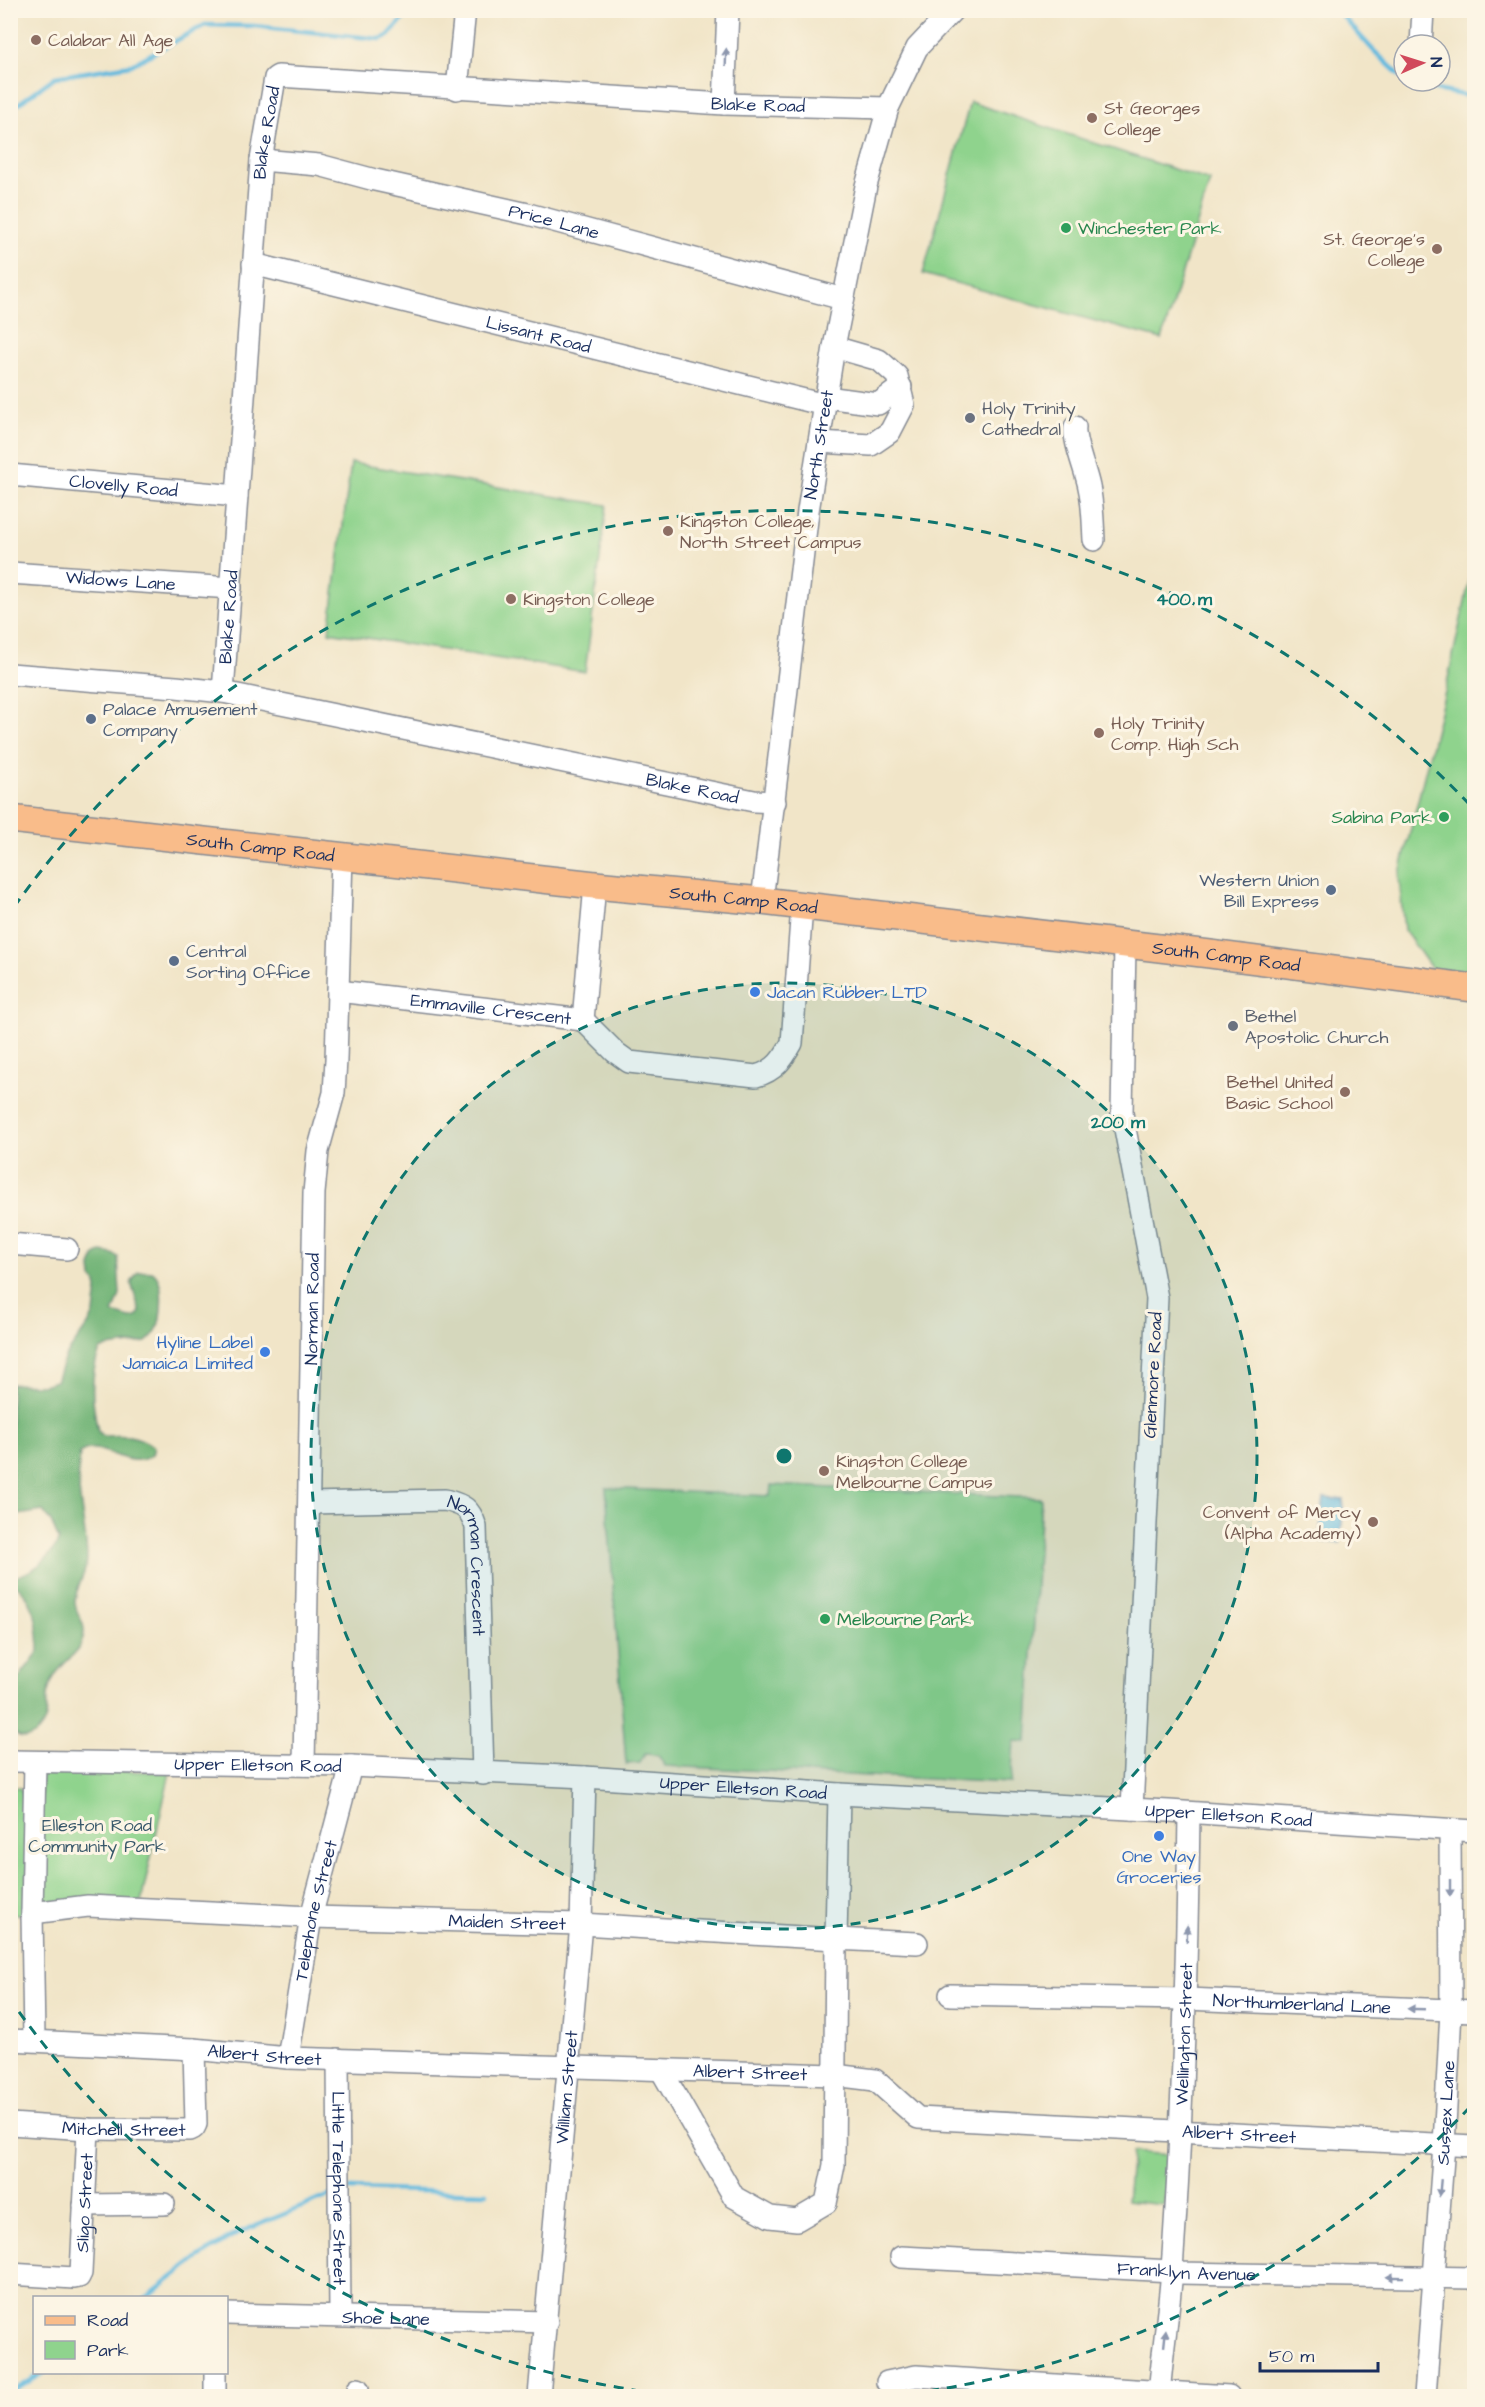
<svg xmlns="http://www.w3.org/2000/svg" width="1485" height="2407" font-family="'Architects Daughter',sans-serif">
	<rect width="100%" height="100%" fill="#fcf5e5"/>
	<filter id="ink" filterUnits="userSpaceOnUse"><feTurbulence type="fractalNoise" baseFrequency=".0167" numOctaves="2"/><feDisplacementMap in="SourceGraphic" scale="12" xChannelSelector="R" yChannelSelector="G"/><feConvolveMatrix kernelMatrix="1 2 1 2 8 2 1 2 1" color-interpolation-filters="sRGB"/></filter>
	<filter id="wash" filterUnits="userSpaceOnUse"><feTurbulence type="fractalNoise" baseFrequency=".008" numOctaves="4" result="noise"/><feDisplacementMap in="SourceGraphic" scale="24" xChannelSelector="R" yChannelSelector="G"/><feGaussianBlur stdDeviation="1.35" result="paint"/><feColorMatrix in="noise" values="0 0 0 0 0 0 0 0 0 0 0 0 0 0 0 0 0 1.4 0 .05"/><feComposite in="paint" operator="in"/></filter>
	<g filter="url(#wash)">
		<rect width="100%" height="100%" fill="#f1e5c8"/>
		<g fill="#8fd38d" stroke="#558176" stroke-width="1.5">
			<polygon points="970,102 1210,181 1162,339 923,274"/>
			<polygon points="351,463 607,505 585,672 329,632"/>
			<polygon points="1472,569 1474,569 1474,980 1437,976 1404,930 1399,877 1445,692"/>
			<polygon points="771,1485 1041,1498 1027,1742 1014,1741 1011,1783 665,1766 658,1755 645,1754 640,1763 626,1764 606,1488 770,1496"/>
			<polygon points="41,1770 170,1772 141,1902 45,1907 39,1900"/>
			<polygon points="11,1787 20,1788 27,1802 29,1914 11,1914"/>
			<polygon points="1132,2152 1169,2155 1164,2205 1127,2201"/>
		</g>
		<path fill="#73b578" stroke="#47726b" stroke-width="1.5" d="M101 1252 113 1254 118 1257 120 1295 113 1313 130 1318 136 1317 140 1312 131 1283 138 1272C142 1272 148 1271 152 1272 166 1279 162 1320 156 1331 154 1335 149 1339 146 1342L107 1347 100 1350C89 1376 92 1404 98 1431L103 1436C124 1435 137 1434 154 1447L152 1455C127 1473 100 1437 80 1453 74 1488 86 1523 87 1558 87 1574 75 1587 75 1602 75 1614 85 1620 84 1632 83 1653 63 1660 54 1677 51 1683 47 1691 47 1698 46 1706 48 1713 45 1721 38 1737 23 1745 11 1730V1688L39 1651C38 1623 36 1598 11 1581V1578C32 1573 49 1560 59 1540L51 1522 43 1511 11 1516V1384L43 1385 56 1381 65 1357 88 1325 94 1313 97 1289 96 1283 92 1278 91 1267 95 1255Z"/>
		<polygon fill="#61b9de" stroke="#3e749e" stroke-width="1.5" points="1324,1498 1344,1500 1340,1543 1319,1541"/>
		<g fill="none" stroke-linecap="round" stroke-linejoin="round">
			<g stroke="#61b9de" stroke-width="4.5">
				<polyline points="1337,10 1373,50 1404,79"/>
				<polyline points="1407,81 1414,86 1474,97"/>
				<polyline points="10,110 55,77 131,65 205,25 254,26 380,39 388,36 411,10"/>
				<polyline points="350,2189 487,2193"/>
				<polyline points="146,2298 198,2258 238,2233 331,2195"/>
				<polyline points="10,2393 45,2372"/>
			</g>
		</g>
	</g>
	<g filter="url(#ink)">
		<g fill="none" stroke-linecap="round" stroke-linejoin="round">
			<g stroke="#868a93" stroke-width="24">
				<g id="minor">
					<polyline points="1421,45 1423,10"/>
					<polyline points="457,89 465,10"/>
					<polyline points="724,104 728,10"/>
					<path id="s1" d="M261 160 319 165 375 180 528 214 843 299"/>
					<path id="s2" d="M253 264 825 405"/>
					<polyline points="826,397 878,404 901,387"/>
					<path d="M1075 427C1073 441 1086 471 1089 487 1093 504 1093 523 1094 540"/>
					<polyline points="819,442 871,445 890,432 904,405 897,376 879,360 834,347"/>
					<path id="s3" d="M10 475 237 496"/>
					<path id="s4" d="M10 573 231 588"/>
					<path id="s5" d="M10 674 176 687 223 692 754 801 775 802"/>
					<path id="s6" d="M223 692 261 160 275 78 278 76 724 104 888 108"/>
					<path id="s7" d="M762 901 808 511 834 347 866 186 888 108 917 48 953 10"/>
					<polyline points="1125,944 1122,1113 1157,1298 1132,1809"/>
					<path id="s8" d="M338 991 583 1020 595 885"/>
					<path d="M583 1020 615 1052 629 1062 756 1076C775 1071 783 1059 792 1043L802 906"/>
					<polyline points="10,1244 67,1249"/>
					<path id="s9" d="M310 1503 445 1500C464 1505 470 1508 476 1527L483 1774"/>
					<path id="s10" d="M10 1761 351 1766 585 1777 839 1794 1169 1811 1474 1831"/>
					<path id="s11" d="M304 1765 314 1193 318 1151 334 1093 336 1060 342 856"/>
					<path id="s12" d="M32 1913 88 1906 311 1917 581 1924 836 1939 839 1794"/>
					<path id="s13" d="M950 1995 1186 1999 1474 2011"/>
					<path id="s14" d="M10 2040 194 2049 288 2058 834 2075 875 2080 918 2118 1474 2146"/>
					<polyline points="34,2040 32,1913 35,1762"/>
					<path id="s15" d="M288 2058 311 1917 351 1766"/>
					<path id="s16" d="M338 2059 340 2316"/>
					<polyline points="661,2070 734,2197 770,2217 797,2220 826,2203 834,2165 836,1939 917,1943"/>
					<path id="s17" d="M10 2124 88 2129 190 2130 194 2128 196 2124 194 2049"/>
					<polyline points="84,2205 164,2204"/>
					<path id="s18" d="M901 2257 1172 2271 1178 2273 1474 2278"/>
					<path id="s19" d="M10 2274 74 2278 79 2277 81 2273 88 2129"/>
					<path id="s20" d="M226 2314 547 2322"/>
					<polyline points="215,2372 215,2396"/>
					<polyline points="887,2382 916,2376 1229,2396"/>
					<polyline points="358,2389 358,2396"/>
					<path id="s21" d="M539 2396 581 1924 585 1777"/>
					<path id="s22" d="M1159 2396C1162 2354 1169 2312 1172 2269 1183 2117 1187 1965 1189 1813"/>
					<path id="s23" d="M1425 2396 1444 2145 1451 2011 1450 1830"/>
				</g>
			</g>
			<g stroke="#868a93" stroke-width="30">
				<g id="major">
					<path id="s24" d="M10 819 595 885 762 901 1210 954 1474 988"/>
				</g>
			</g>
			<use href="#minor" stroke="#fff" stroke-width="21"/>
			<use href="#major" stroke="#f9bc8a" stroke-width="27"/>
		</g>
		<defs><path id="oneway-solid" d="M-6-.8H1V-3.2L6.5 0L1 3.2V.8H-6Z" transform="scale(1.5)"/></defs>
		<g fill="#8d97ae">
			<use href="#oneway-solid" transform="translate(726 57) rotate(-88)"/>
			<use href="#oneway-solid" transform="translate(1450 1888) rotate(90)"/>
			<use href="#oneway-solid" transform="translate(1187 1934) rotate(-89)"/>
			<use href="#oneway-solid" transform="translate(1416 2009) rotate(-178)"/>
			<use href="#oneway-solid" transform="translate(1440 2188) rotate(95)"/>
			<use href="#oneway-solid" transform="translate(1395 2277) rotate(-179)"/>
			<use href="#oneway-solid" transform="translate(1165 2338) rotate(-84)"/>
		</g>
	</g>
	<circle cx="784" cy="1456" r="473" fill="#0f766e" fill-opacity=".12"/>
	<g fill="none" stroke="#0f766e" stroke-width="3" stroke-dasharray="10 8">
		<circle cx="784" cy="1456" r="473"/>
		<path d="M1470 2107A946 946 0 0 1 891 2396M677 2396A946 946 0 0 1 14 2005M14 907A946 946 0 0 1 1470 805"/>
	</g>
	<g fill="#8d6e63" stroke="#fcf5e5" stroke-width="2">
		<circle cx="36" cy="40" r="6"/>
		<circle cx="1092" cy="118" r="6"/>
		<circle cx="1437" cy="249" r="6"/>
		<circle cx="668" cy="531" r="6"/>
		<circle cx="511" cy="599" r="6"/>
		<circle cx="1099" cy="733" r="6"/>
		<circle cx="1345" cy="1092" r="6"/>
		<circle cx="824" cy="1471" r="6"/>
		<circle cx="1373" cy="1522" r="6"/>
	</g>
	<g fill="#2e9e5b" stroke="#fcf5e5" stroke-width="2">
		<circle cx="1066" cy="228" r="6"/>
		<circle cx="1444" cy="817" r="6"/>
		<circle cx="825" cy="1619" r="6"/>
	</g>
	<g fill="#6b7280" stroke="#fcf5e5" stroke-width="2">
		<circle cx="970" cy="418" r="6"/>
		<circle cx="1233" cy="1026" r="6"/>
	</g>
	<g fill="#5c6f8a" stroke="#fcf5e5" stroke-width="2">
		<circle cx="91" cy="719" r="6"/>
		<circle cx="1331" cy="890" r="6"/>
		<circle cx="174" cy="961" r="6"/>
	</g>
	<g fill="#3f7fe0" stroke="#fcf5e5" stroke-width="2">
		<circle cx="755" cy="992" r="6"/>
		<circle cx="265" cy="1352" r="6"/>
		<circle cx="1159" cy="1836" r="6"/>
	</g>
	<g text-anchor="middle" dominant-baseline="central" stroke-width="6" stroke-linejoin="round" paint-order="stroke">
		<g font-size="18" fill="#785e54" stroke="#fcf5e5" text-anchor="start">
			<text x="48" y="40">Calabar All Age</text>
			<text x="1104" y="108">St Georges<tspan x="1104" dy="21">College</tspan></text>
			<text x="1425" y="239" text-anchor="end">St. George's<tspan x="1425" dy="21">College</tspan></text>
			<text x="680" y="521">Kingston College,<tspan x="680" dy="21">North Street Campus</tspan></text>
			<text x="523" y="599">Kingston College</text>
			<text x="1111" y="723">Holy Trinity<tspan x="1111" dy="21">Comp. High Sch</tspan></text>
			<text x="1333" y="1082" text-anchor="end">Bethel United<tspan x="1333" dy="21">Basic School</tspan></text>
			<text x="836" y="1461">Kingston College<tspan x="836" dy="21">Melbourne Campus</tspan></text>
			<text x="1361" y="1512" text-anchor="end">Convent of Mercy<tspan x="1361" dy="21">(Alpha Academy)</tspan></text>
		</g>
		<g font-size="18" fill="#1b2f5e" stroke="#fcf5e5">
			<text stroke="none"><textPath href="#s6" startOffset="1101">Blake Road</textPath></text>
			<text stroke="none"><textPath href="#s6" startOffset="561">Blake Road</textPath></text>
			<text stroke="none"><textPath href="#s1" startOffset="300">Price Lane</textPath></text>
			<text stroke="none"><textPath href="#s2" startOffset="294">Lissant Road</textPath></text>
			<text stroke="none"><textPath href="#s7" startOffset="460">North Street</textPath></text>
			<text stroke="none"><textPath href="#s3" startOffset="114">Clovelly Road</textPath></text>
			<text stroke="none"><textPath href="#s4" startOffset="111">Widows Lane</textPath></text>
			<text stroke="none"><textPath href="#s6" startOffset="75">Blake Road</textPath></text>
			<text stroke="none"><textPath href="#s5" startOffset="693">Blake Road</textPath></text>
			<text stroke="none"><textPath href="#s24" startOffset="252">South Camp Road</textPath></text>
			<text stroke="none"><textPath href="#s24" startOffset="738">South Camp Road</textPath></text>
			<text stroke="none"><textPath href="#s24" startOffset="1224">South Camp Road</textPath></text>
			<text stroke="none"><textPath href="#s8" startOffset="154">Emmaville Crescent</textPath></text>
			<text stroke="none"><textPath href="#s11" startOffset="456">Norman Road</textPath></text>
			<text transform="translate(1153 1375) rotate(-87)">Glenmore Road</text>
			<text stroke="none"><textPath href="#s9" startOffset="213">Norman Crescent</textPath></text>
			<text stroke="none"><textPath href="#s10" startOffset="248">Upper Elletson Road</textPath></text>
			<text stroke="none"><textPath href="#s10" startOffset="734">Upper Elletson Road</textPath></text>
			<text stroke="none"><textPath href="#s10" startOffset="1220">Upper Elletson Road</textPath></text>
			<text stroke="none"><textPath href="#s15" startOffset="150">Telephone Street</textPath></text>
			<text stroke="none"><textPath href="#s12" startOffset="476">Maiden Street</textPath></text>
			<text stroke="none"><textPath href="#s13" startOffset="352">Northumberland Lane</textPath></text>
			<text stroke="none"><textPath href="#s22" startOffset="363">Wellington Street</textPath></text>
			<text stroke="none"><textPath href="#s14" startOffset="255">Albert Street</textPath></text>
			<text stroke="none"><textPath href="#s14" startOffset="741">Albert Street</textPath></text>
			<text stroke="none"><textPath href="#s21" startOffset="310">William Street</textPath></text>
			<text stroke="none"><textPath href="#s23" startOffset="284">Sussex Lane</textPath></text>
			<text stroke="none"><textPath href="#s17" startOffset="114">Mitchell Street</textPath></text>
			<text stroke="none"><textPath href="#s14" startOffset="1245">Albert Street</textPath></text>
			<text stroke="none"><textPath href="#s16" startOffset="129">Little Telephone Street</textPath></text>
			<text stroke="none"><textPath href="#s19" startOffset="144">Sligo Street</textPath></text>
			<text stroke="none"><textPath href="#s18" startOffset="286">Franklyn Avenue</textPath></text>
			<text stroke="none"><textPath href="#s20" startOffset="160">Shoe Lane</textPath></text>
		</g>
		<g font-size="18" fill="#27864d" stroke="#fcf5e5" text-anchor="start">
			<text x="1078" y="228">Winchester Park</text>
			<text x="1432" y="817" text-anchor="end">Sabina Park</text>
			<text x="837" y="1619">Melbourne Park</text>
		</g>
		<g font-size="18" fill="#5b616d" stroke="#fcf5e5" text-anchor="start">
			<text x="982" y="408">Holy Trinity<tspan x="982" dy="21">Cathedral</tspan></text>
			<text x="1245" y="1016">Bethel<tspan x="1245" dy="21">Apostolic Church</tspan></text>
		</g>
		<g font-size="18" fill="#4e5e75" stroke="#fcf5e5" text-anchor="start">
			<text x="103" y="709">Palace Amusement<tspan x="103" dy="21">Company</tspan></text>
			<text x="1319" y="880" text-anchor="end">Western Union<tspan x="1319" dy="21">Bill Express</tspan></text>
			<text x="186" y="951">Central<tspan x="186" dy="21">Sorting Office</tspan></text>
		</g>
		<g font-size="18" fill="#366cbe" stroke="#fcf5e5" text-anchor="start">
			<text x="767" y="992">Jacan Rubber LTD</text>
			<text x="253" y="1342" text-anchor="end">Hyline Label<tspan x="253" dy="21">Jamaica Limited</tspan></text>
			<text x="1159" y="1856" text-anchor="middle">One Way<tspan x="1159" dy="21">Groceries</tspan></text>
		</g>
		<g font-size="18" fill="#38586a" stroke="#fcf5e5">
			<text x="97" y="1825">Elleston Road<tspan x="97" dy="21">Community Park</tspan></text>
		</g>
	</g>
	<circle cx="784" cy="1456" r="9" fill="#0f766e" stroke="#fcf5e5" stroke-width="3"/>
	<g font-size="18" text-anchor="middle" font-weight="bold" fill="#0f766e" stroke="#fcf5e5" stroke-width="6" stroke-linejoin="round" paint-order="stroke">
		<text x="1184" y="605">400 m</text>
		<text x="1118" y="1128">200 m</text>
	</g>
	<rect width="1485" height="2407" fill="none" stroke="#fcf5e5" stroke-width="36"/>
	<rect x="33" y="2296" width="195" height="78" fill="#fcf5e5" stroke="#a2a6af" stroke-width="1.5"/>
	<rect x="45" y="2316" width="30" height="9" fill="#f9bc8a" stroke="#a2a6af" stroke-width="1.5"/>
	<text x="87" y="2326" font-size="18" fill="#1b2f5e">Road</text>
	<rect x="45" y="2341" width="30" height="18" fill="#8fd38d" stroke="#a2a6af" stroke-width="1.5"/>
	<text x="87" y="2356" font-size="18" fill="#1b2f5e">Park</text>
	<g transform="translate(1422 63) rotate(87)"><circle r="28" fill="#fcf5e5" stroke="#a2a6af" stroke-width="1.5"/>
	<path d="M0-4.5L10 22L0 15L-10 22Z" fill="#d1495b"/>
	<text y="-9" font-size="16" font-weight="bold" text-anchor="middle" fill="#1b2f5e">N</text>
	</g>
	<path d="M1260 2362v9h118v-9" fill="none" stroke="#1b2f5e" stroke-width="3"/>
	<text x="1269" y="2362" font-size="18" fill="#1b2f5e" stroke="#fcf5e5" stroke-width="4.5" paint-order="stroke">50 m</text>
</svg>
